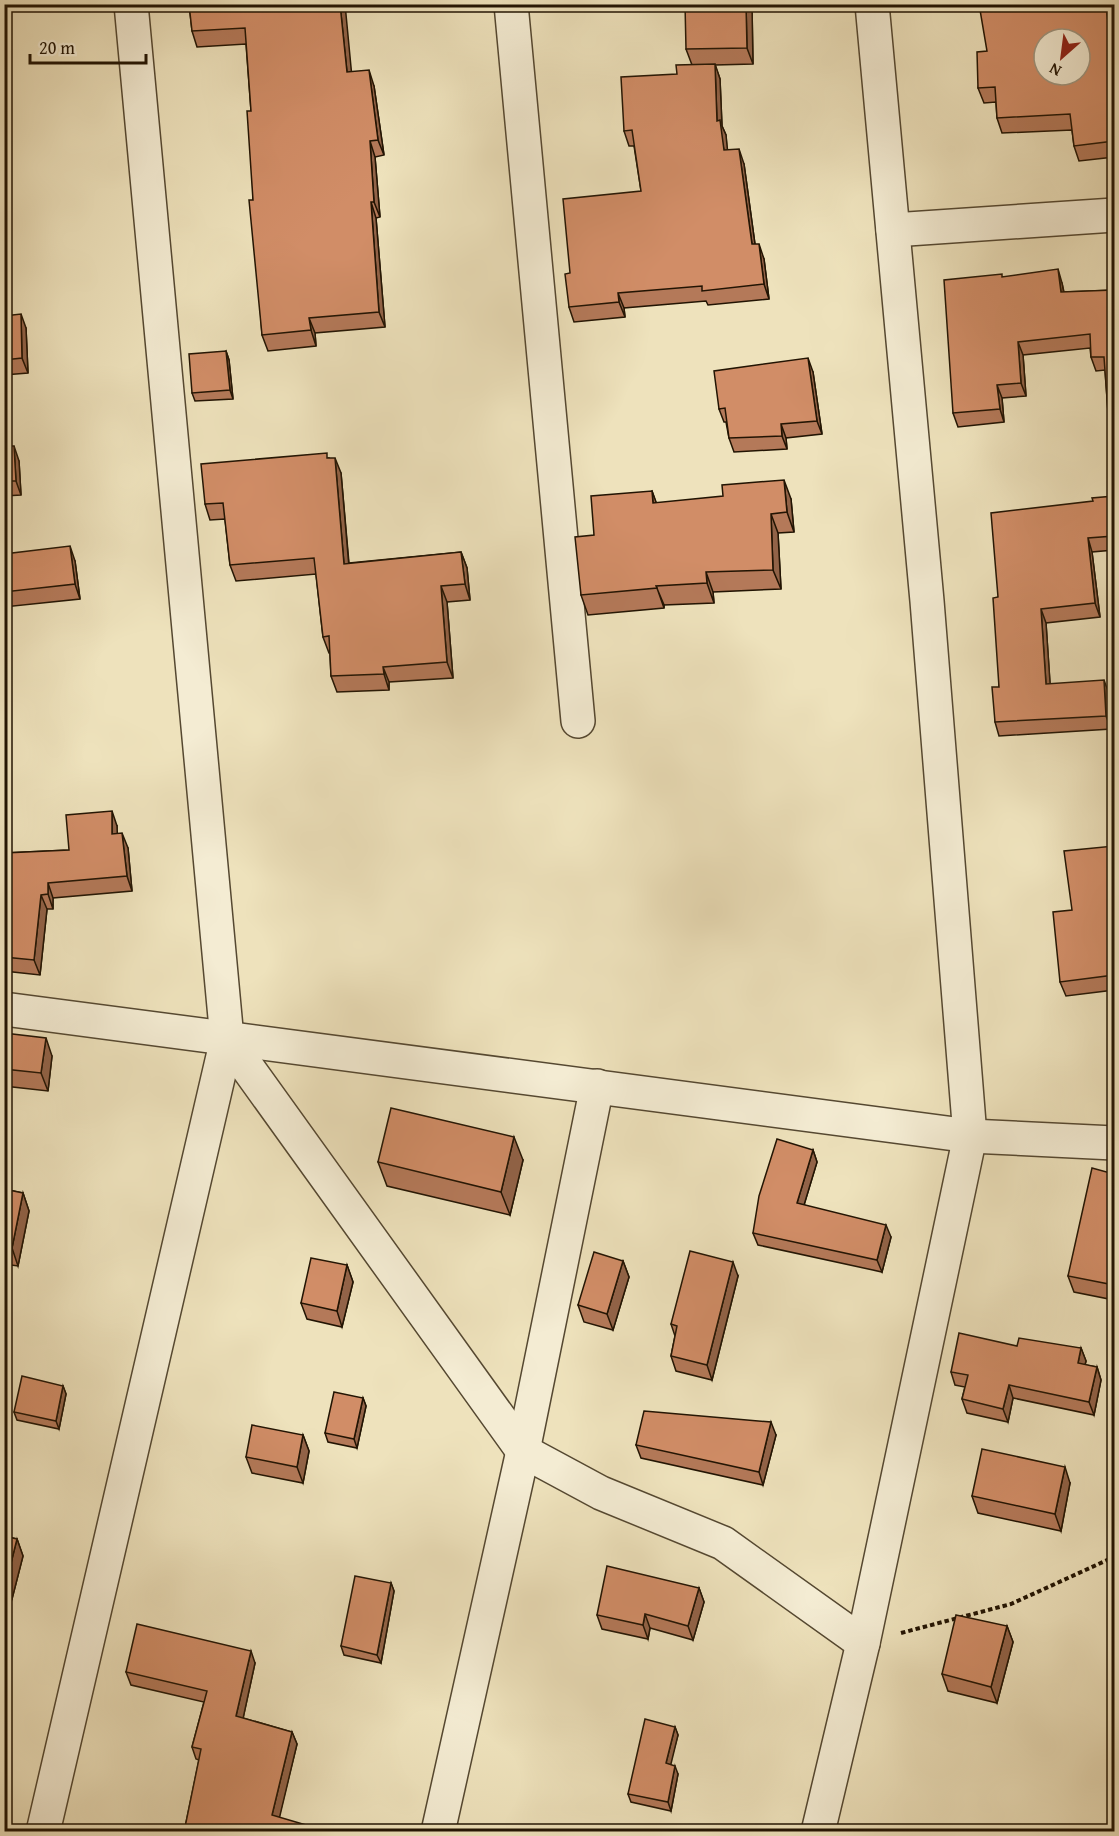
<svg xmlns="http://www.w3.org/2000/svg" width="1119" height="1836" font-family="'Gentium Book Plus',serif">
	<rect width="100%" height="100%" fill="#eee2bc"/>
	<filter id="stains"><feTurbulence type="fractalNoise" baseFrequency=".00333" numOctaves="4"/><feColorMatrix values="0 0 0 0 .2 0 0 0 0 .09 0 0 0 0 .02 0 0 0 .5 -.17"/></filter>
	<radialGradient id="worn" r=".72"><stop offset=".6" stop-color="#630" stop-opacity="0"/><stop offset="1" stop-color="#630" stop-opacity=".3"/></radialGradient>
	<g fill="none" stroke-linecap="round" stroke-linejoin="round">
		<g stroke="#554831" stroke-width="36">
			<g id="minor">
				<polyline points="511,4 578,721"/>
				<polyline points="893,230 1114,215"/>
				<polyline points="4,1009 970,1136 1114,1143"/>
				<polyline points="227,1039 523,1451 601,1493 723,1543 863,1643"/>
				<polyline points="43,1832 227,1039 131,4"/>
				<polyline points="438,1832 523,1451 597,1086"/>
				<polyline points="818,1832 863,1643 970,1136 927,601 872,4"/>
			</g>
		</g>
		<polyline stroke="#221403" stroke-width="4" stroke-dasharray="4.5 3" stroke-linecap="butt" points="901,1633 1011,1604 1114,1557"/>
		<use href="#minor" stroke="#f4ecd3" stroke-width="33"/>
	</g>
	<g fill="#b47959" stroke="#221403" stroke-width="1.5">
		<polygon points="189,4 351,72 374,86 384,155 375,157 380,217 376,218 385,327 315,333 316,346 268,351 262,335 253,200 251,111 246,44 197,47 192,31"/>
		<polygon points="1109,4 1114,48 1114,157 1079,161 1074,146 1072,130 1002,133 997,118 996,102 984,103 978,88 987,51"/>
		<polygon points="752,6 753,64 715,65 720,79 722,126 726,135 727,150 744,164 755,244 764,259 769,299 708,305 706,301 624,308 625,317 574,322 569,307 641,191 634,146 629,146 624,131 677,74 692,65 686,49"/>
		<polygon points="1003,277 1062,283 1064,292 1114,290 1114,550 1092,552 1100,617 1046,623 1050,684 1109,694 1111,729 999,736 995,722 999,687 998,597 1093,501 1114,496 1105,370 1096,371 1091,357 1090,348 1023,355 1026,396 1002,398 1004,422 958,427 953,413"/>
		<polygon points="4,316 26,328 28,373 4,375"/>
		<polygon points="226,351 229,360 233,399 195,401 192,393"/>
		<polygon points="813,372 822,434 786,438 787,449 734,452 729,438 726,422 724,422 719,409"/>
		<polygon points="4,446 19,461 21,495 4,496"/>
		<polygon points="329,458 341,473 349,563 461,552 467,568 470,600 447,602 453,678 389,682 389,690 337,692 331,676 330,653 329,653 323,637 316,574 236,581 230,565 225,519 210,520 205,504"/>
		<polygon points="652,491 656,503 791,499 794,532 778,533 781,589 713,592 714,603 664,605 664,608 588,615 581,595 594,535"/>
		<polygon points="4,554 75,561 80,599 4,607"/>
		<polygon points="117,826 117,833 128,848 132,891 53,898 53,909 47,909 40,975 4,971 4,853 69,850"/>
		<polygon points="1114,849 1114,990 1066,996 1060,982 1072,910"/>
		<polygon points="4,1033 52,1056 48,1091 4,1086"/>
		<polygon points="813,1150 817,1162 804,1205 891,1237 882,1272 758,1245 753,1233"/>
		<polygon points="523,1160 510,1215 387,1186 378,1162"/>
		<polygon points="1114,1174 1114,1300 1074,1292 1068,1276"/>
		<polygon points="4,1189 23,1193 29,1211 18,1266 4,1264"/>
		<polygon points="623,1261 629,1277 613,1330 584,1322 578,1305"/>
		<polygon points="347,1265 353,1282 342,1327 307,1319 301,1303"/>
		<polygon points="738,1276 712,1380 676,1371 671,1356 675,1336 671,1324"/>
		<polygon points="1017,1346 1081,1348 1086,1361 1085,1365 1097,1367 1101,1380 1094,1415 1013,1398 1008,1422 967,1413 962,1399 965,1387 955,1385 951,1372"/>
		<polygon points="63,1386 66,1394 59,1429 17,1420 14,1412"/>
		<polygon points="363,1398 366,1406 357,1448 328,1442 325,1433"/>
		<polygon points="303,1435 309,1451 303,1483 252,1473 246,1457"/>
		<polygon points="776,1435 763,1485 641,1458 636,1445"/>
		<polygon points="1070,1483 1061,1531 978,1513 972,1496"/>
		<polygon points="4,1536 17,1539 23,1556 12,1599 4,1597"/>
		<polygon points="391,1583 394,1591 381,1663 344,1655 341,1646"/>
		<polygon points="699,1588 704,1602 693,1640 650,1628 648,1639 602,1629 597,1615"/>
		<polygon points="1007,1626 1013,1642 997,1703 948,1691 942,1674"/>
		<polygon points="255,1663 243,1718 292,1732 297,1744 279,1817 184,1832 199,1760 196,1759 192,1747 204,1702 131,1685 126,1672"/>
		<polygon points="675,1727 678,1735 670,1764 678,1774 671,1811 631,1802 628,1794"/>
	</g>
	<g fill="#926348" stroke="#221403" stroke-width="1.5">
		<polygon points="340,4 345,4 353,88 347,72"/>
		<polygon points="746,4 751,4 752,6 753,64 747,48"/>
		<polygon points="1106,4 1109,4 1114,48 1114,79"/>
		<polygon points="715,64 720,79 722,126 726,135 729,165 724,150 717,121"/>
		<polygon points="369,70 374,86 384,155 378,140"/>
		<polygon points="370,141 375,157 380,217 374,202"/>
		<polygon points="739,149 744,164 757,259 752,244"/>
		<polygon points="371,202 376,218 385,327 379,312"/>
		<polygon points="759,244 764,259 769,299 764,284"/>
		<polygon points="1058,269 1062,283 1066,306 1061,292"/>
		<polygon points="618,293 624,308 625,317 619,302"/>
		<polygon points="21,314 26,328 28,373 22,358"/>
		<polygon points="309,318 315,333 316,346 311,330"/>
		<polygon points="1018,342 1023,355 1026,396 1021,383"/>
		<polygon points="226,351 229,360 233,399 230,390"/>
		<polygon points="808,358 813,372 822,434 817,421"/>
		<polygon points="997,385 1002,398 1004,422 1000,409"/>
		<polygon points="781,424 786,438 787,449 782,436"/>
		<polygon points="14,446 19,461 21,495 16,481"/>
		<polygon points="335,458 341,473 350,579 344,564"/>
		<polygon points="784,480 791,499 794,532 787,512"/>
		<polygon points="652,491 659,510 653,503"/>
		<polygon points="771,514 778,533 781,589 773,570"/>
		<polygon points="1088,538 1092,552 1100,617 1095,603"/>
		<polygon points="70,546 75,561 80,599 75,584"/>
		<polygon points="461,552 467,568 470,600 465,584"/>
		<polygon points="706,572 713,592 714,603 707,583"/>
		<polygon points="441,586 447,602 453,678 447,662"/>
		<polygon points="656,586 664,605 664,608 657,588"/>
		<polygon points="1041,609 1046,623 1051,697 1046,684"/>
		<polygon points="383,667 389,682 389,690 384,674"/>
		<polygon points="1104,680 1109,694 1111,729 1106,716"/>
		<polygon points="4,689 7,711 4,706"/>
		<polygon points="112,811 117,826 118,849 112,834"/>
		<polygon points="122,833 128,848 132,891 127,876"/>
		<polygon points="48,883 53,898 53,909 48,894"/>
		<polygon points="41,895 47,909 40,975 34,960"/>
		<polygon points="46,1038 52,1056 48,1091 41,1073"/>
		<polygon points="514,1137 523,1160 510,1215 501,1192"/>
		<polygon points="813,1150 817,1162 801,1215 797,1203"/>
		<polygon points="23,1193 29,1211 18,1266 12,1248"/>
		<polygon points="886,1225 891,1237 882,1272 877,1260"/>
		<polygon points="623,1261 629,1277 613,1330 607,1314"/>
		<polygon points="733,1262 738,1276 712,1380 707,1365"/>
		<polygon points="347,1265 353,1282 342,1327 337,1311"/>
		<polygon points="1081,1348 1086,1361 1082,1376 1078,1363"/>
		<polygon points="1097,1367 1101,1380 1094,1415 1089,1402"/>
		<polygon points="1009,1385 1013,1398 1008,1422 1003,1409"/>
		<polygon points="63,1386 66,1394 59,1429 56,1421"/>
		<polygon points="363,1398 366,1406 357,1448 354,1439"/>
		<polygon points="771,1422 776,1435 763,1485 759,1472"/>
		<polygon points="303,1435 309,1451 303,1483 297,1467"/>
		<polygon points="1065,1467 1070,1483 1061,1531 1055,1514"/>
		<polygon points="17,1539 23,1556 12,1599 6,1583"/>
		<polygon points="391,1583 394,1591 381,1663 377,1655"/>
		<polygon points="699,1588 704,1602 693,1640 688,1626"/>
		<polygon points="645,1614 650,1628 648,1639 643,1625"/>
		<polygon points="1007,1626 1013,1642 997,1703 991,1687"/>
		<polygon points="251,1651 255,1663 241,1728 236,1716"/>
		<polygon points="675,1727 678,1735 669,1772 666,1763"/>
		<polygon points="292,1732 297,1744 277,1828 272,1815"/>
		<polygon points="675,1766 678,1774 671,1811 668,1802"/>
	</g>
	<g fill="#d18d67" stroke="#221403" stroke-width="1.5" fill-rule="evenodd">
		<polygon points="189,4 340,4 347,72 369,70 378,140 370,141 374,202 371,202 379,312 309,318 311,330 262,335 249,200 253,200 247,111 251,111 245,28 192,31"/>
		<polygon points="685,4 746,4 747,48 686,49"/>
		<path d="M979 4H1106L1114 79V141L1074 146 1070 114 997 118 995 87 978 88 977 52 987 51ZM1044 39H1080V75H1044Z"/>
		<polygon points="715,64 717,121 720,120 724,150 739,149 752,244 759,244 764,284 702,291 702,286 618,293 619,302 569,307 565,274 570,273 563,199 641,191 632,130 624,131 621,77 677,74 676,65"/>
		<polygon points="1058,269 1061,292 1114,290 1114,536 1088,538 1095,603 1041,609 1046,684 1104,680 1106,716 995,722 992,687 999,687 993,598 998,597 991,513 1093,501 1092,498 1114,496 1104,357 1091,357 1090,334 1018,342 1021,383 997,385 1000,409 953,413 944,280 1002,274 1002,277"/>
		<polygon points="21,314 22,358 4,360 4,316"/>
		<polygon points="226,351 230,390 192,393 189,354"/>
		<polygon points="808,358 817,421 781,424 782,436 729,438 725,408 719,409 714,371"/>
		<polygon points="4,446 14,446 16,481 4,481"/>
		<polygon points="327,453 327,458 335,458 344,564 461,552 465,584 441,586 447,662 383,667 384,674 331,676 329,636 323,637 314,558 230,565 223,503 205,504 201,464"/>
		<polygon points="784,480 787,512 771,514 773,570 706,572 707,583 656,586 657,588 581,595 575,537 594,535 591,496 652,491 653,503 723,496 722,485"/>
		<polygon points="70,546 75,584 4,592 4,554"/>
		<polygon points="1114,618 1114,661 1109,619"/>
		<polygon points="112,811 112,834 122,833 127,876 48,883 48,894 41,895 34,960 4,957 4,853 69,850 66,815"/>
		<polygon points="1114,846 1114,975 1060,982 1053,912 1072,910 1064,851"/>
		<polygon points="4,1033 46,1038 41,1073 4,1069"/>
		<polygon points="391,1108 514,1137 501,1192 378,1162"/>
		<polygon points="777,1139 813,1150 797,1203 886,1225 877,1260 753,1233 759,1196"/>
		<polygon points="1092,1168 1114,1174 1114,1285 1068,1276"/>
		<polygon points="4,1189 23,1193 12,1248 4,1246"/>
		<polygon points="690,1251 733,1262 707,1365 671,1356 677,1326 671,1324"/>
		<polygon points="594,1252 623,1261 607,1314 578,1305"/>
		<polygon points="311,1258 347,1265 337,1311 301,1303"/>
		<polygon points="959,1333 1017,1346 1019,1338 1081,1348 1078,1363 1097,1367 1089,1402 1009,1385 1003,1409 962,1399 968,1375 951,1372"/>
		<polygon points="22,1376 63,1386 56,1421 14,1412"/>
		<polygon points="334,1392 363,1398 354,1439 325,1433"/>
		<polygon points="644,1411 771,1422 759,1472 636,1445"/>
		<polygon points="252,1425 303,1435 297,1467 246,1457"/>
		<polygon points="982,1449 1065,1467 1055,1514 972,1496"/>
		<polygon points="4,1536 17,1539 6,1583 4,1582"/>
		<polygon points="607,1566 699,1588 688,1626 645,1614 643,1625 597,1615"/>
		<polygon points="355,1576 391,1583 377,1655 341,1646"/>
		<polygon points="956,1615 1007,1626 991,1687 942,1674"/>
		<polygon points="137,1624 251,1651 236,1716 292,1732 272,1815 323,1830 322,1832 184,1832 201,1749 192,1747 207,1691 126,1672"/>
		<polygon points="645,1719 675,1727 666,1763 675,1766 668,1802 628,1794"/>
	</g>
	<rect width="1119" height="1836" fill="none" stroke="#eee2bc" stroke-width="24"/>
	<rect x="6" y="6" width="1107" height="1824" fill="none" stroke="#221403" stroke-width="3"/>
	<rect x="12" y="12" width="1095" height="1812" fill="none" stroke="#221403" stroke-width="1.5"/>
	<g transform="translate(1062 57) rotate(208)"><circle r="28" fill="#f4ecd3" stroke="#a09680" stroke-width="1.5"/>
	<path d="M0-4.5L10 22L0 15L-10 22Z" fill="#8f2418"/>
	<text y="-9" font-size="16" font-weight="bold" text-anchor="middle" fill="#221403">N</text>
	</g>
	<path d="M30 54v9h116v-9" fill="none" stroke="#221403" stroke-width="3"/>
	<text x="39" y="54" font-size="18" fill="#221403" stroke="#f4ecd3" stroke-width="4.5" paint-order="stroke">20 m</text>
	<rect width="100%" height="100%" filter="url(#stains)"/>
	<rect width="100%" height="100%" fill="url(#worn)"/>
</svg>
